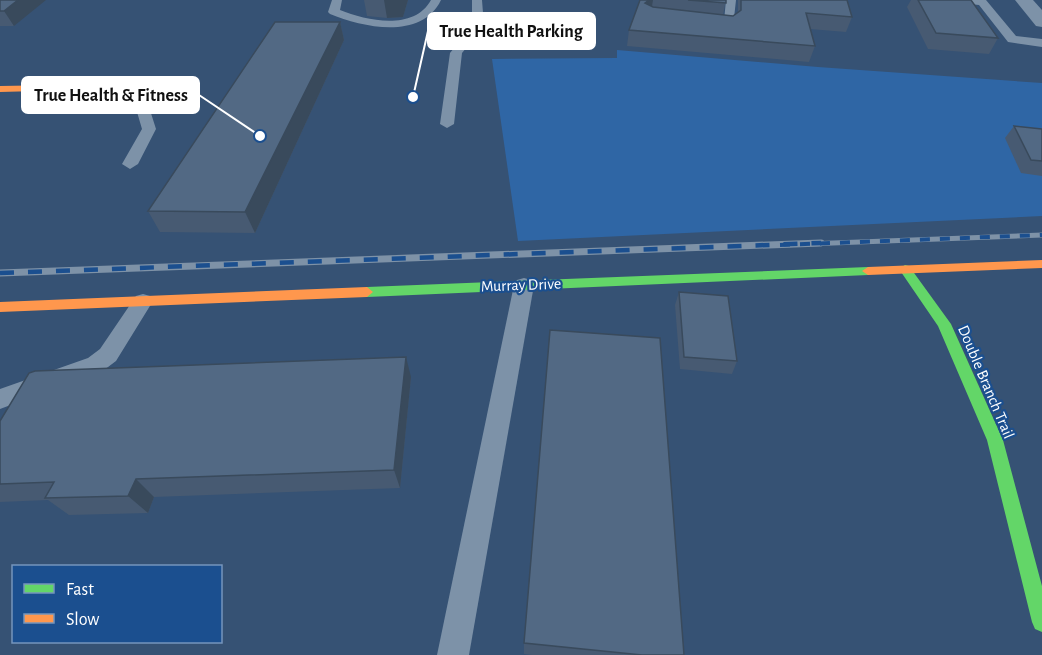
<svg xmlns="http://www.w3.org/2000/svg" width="1042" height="655" font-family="'Alegreya Sans',sans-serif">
	<rect width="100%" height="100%" fill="#365274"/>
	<polygon fill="#2f66a5" points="617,50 818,67 1042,83 1042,216 518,241 492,59 617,58"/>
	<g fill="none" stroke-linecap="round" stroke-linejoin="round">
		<g fill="#7d92a8" fill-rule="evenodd">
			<path d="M332 0H342L340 10C367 21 414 31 431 0H441C422 40 364 28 330 14L328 12Z"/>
			<polygon points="472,0 482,0 484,26 462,53 454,124 447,128 440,124 450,53 472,26"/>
			<polygon points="726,0 736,0 733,27 705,25 703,23 709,20 724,21"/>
			<polygon points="956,0 986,0 1016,36 1042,39 1042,47 1008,42 979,5 961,3"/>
			<polygon points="112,82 149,107 156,129 138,164 130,169 122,164 142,129 137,112 105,86"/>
			<polygon points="524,278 531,280 534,285 469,655 437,655 514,285 517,280"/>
			<polygon points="143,294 150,296 153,301 116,361 104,370 0,409 0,389 88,358 100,349 136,296"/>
		</g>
		<polygon fill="#7d92a8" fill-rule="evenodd" points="1015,0 1033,0 1042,10 1042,27 1036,26"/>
		<g fill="#63d668" fill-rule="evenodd">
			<polygon points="905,265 909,266 951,324 1003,440 1042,586 1042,632 1035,629 1032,622 987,440 938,326 899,269"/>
			<polygon points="868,267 874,271 868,275 367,297 361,292 367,287"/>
		</g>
		<g fill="#ff974d" fill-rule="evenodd">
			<polygon points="115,84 116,86 112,89 0,92 0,86"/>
			<polygon points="1042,260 1042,268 868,275 862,271 868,267"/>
			<polygon points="367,287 373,292 367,297 0,312 0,302"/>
		</g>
		<g stroke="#7e92a7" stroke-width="5">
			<polyline id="rail-far1" points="780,245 1042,235"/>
		</g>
		<g stroke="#7e92a7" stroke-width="7">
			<polyline id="rail" points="0,273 821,243"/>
		</g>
		<use href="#rail-far1" stroke="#1b4f8f" stroke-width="4" stroke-dasharray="10" stroke-linecap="butt"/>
		<use href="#rail" stroke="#1b4f8f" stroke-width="4.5" stroke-dasharray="14" stroke-linecap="butt"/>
	</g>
	<g fill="#475a72">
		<polygon points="0,0 14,26 0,26"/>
		<polygon points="364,0 408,0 403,17 387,18 367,16"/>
		<polygon points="640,0 726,0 723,15 733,16 738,12 738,0 847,0 852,17 846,32 810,29 815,46 809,62 627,46 629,30"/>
		<polygon points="911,0 971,0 998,38 989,54 928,49 907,7"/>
		<polygon points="340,22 344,40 255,233 160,232 148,211"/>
		<polygon points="1014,126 1042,129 1042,176 1021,173 1005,138"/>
		<polygon points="679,292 737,361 732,374 680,369 675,305"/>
		<polygon points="411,377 400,488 154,497 148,513 69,515 48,500 0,502 0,421"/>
		<polygon points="524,643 684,655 532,655 524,654"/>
	</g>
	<g fill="#394a5c">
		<polygon points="18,0 46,0 14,26 4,11"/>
		<polygon points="384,0 408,0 403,17 387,18"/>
		<polygon points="649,0 653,0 651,12 645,3"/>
		<polygon points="340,22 344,40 255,233 245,212"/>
		<polygon points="406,357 411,377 400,488 394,470"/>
		<polygon points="136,479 154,497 148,513 128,496"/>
	</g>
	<g fill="#526984" stroke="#394a5c" stroke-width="1.5">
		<polygon points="0,0 18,0 4,11 0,11"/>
		<polygon points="640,0 649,0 645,3 653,7 733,16 741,10 741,0 847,0 852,17 806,13 815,46 629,30"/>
		<polygon points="688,0 726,0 726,3"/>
		<polygon points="918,0 971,0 998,38 936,33"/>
		<polygon points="275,22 340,22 245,212 148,211"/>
		<polygon points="1014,126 1042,129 1042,161 1031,160"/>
		<polygon points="679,292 728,296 737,361 684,357"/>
		<polygon points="550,330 660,338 684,655 642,655 524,643"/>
		<polygon points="406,357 394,470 136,479 128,496 45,498 54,482 0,484 0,421 29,373 35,371"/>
	</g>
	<g text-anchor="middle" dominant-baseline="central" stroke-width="4.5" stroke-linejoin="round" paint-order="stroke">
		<g font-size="16" fill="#fff" stroke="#1b4f8f">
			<text transform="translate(521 285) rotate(-2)">Murray Drive</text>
			<text transform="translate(986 382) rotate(67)">Double Branch Trail</text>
		</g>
	</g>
	<path fill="none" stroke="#fff" stroke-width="2" d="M413 97L428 31M260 136L199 95"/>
	<g fill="#fff" stroke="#1b4f8f" stroke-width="2">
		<circle cx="413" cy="97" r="6"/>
		<circle cx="260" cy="136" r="6"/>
	</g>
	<g fill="#fff" stroke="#fff" stroke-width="2">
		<rect x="428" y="13" width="167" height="36" rx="6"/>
		<rect x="22" y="77" width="177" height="36" rx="6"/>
	</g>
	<g font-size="18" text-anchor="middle" font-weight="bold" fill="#111">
		<text x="511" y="37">True Health Parking</text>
		<text x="111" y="101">True Health &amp; Fitness</text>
	</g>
	<rect x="12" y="565" width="210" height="78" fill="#1b4f8f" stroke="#7695bc" stroke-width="1.5"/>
	<rect x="24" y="584" width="30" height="9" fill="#63d668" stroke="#7695bc" stroke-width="1.5"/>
	<text x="66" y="595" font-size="18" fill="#ffffff">Fast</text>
	<rect x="24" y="614" width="30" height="9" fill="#ff974d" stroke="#7695bc" stroke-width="1.5"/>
	<text x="66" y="625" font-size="18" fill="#ffffff">Slow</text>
</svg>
